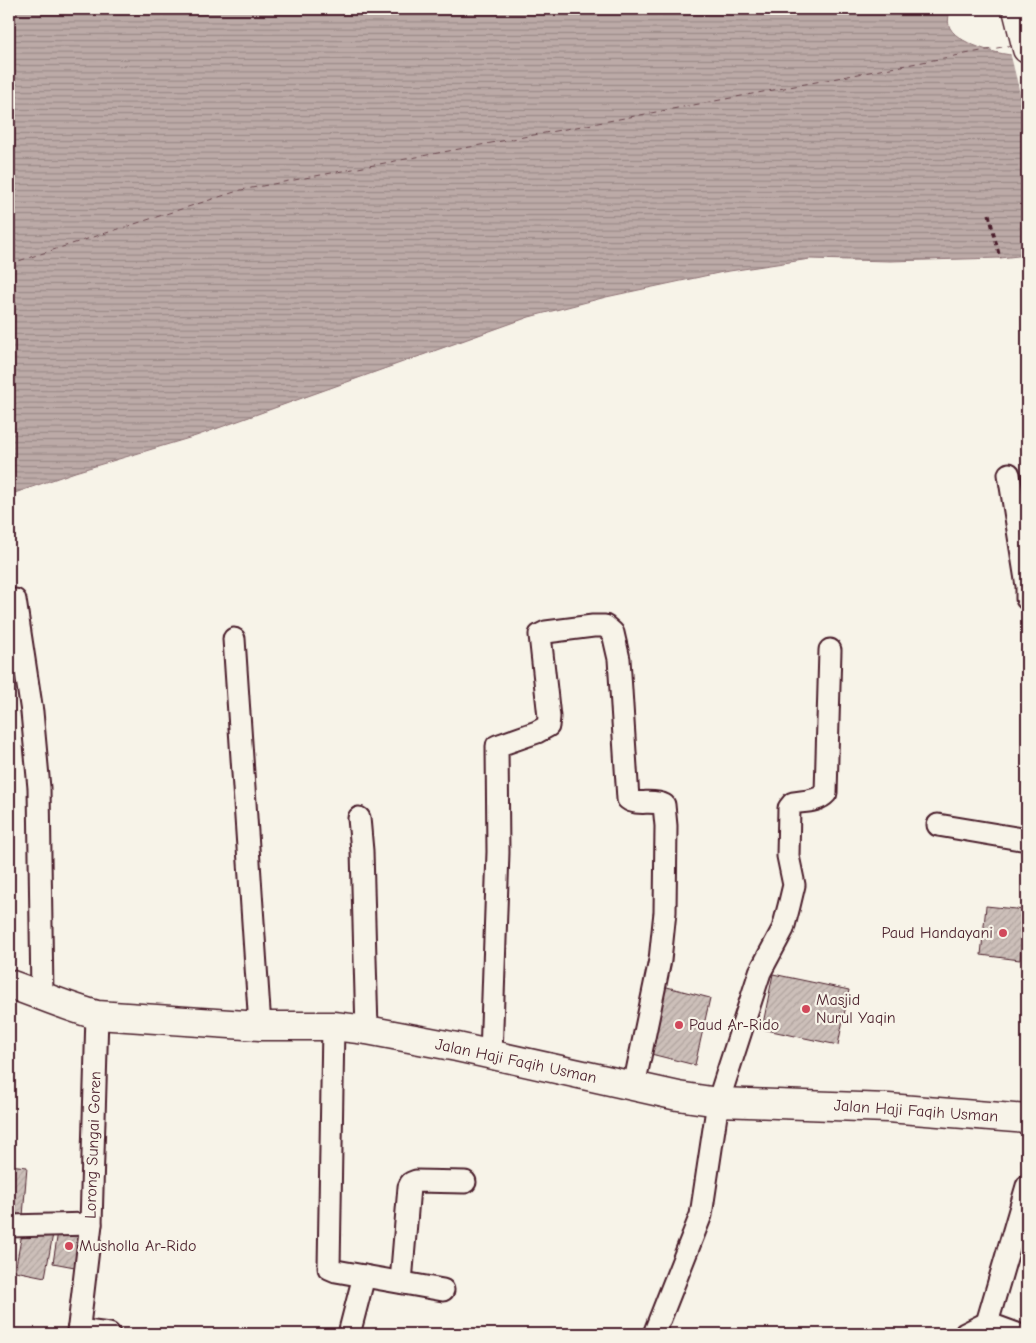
<svg xmlns="http://www.w3.org/2000/svg" width="1036" height="1343" font-family="'Comic Neue',sans-serif">
	<defs>
		<pattern id="water-rules" width="6" height="5" patternUnits="userSpaceOnUse" patternTransform="scale(1.25)"><rect width="6" height="5" fill="#bcaaa7"/><path d="M0 2.5h6" fill="none" stroke="#9b8a88"/></pattern>
		<pattern id="building-hatch" width="6" height="6" patternUnits="userSpaceOnUse" patternTransform="scale(1.25)"><rect width="6" height="6" fill="#ccbfb9"/><path d="M-1 1l2-2M0 6l6-6M5 7l2-2" fill="none" stroke="#b1a49f"/></pattern>
	</defs>
	<rect width="100%" height="100%" fill="#f7f3e8"/>
	<filter id="ink" filterUnits="userSpaceOnUse"><feTurbulence type="fractalNoise" baseFrequency=".02" numOctaves="2"/><feDisplacementMap in="SourceGraphic" scale="10" xChannelSelector="R" yChannelSelector="G"/><feConvolveMatrix kernelMatrix="1 2 1 2 8 2 1 2 1" color-interpolation-filters="sRGB"/></filter>
	<g filter="url(#ink)">
		<path fill="url(#water-rules)" stroke="#8e7275" d="M9 9H950C949 16 947 22 950 28 960 46 1008 58 1027 55V255L1000 258 890 261 810 259 723 272 606 297 529 317 196 436 75 472 9 495Z"/>
		<polygon fill="#f7f3e8" points="1010,52 1019,54 1027,53 1027,122"/>
		<g fill="none" stroke-linecap="round" stroke-linejoin="round">
			<polyline stroke="#6c4950" stroke-width="1" stroke-dasharray="6 5" stroke-linecap="butt" points="9,264 241,190 1013,45"/>
		</g>
		<g fill="url(#building-hatch)" stroke="#4a1f2b">
			<polygon points="986,906 1025,910 1020,960 981,955"/>
			<polygon points="773,974 849,990 838,1045 762,1029"/>
			<polygon points="663,986 710,998 695,1065 647,1053"/>
			<polygon points="9,1165 27,1167 23,1216 9,1214"/>
			<polygon points="59,1225 85,1230 80,1268 53,1263"/>
			<polygon points="23,1228 53,1234 45,1277 15,1271"/>
		</g>
		<g fill="none" stroke-linecap="round" stroke-linejoin="round">
			<g stroke="#4a1f2b" stroke-width="25">
				<g id="street">
					<polyline points="1009,474 1027,586 1027,599"/>
					<polyline points="15,600 32,712 39,788 42,995"/>
					<polyline points="234,639 260,1026"/>
					<polyline points="359,818 362,851 367,1030"/>
					<polyline points="938,825 1027,840"/>
					<polyline points="333,1026 329,1268 336,1271 443,1290"/>
					<path d="M491 1055 498 852 497 746 537 732 548 726 549 717 540 635 546 632 593 626H605L613 633 619 659 628 799C637 806 653 799 664 805L666 826 665 912 660 960 634 1086"/>
					<polyline points="9,1226 91,1224"/>
					<polyline points="401,1282 409,1187 411,1183 416,1181 465,1182"/>
					<polyline points="78,1330 109,1334"/>
					<polyline points="78,1334 91,1224 97,1015"/>
					<polyline points="349,1334 364,1276"/>
					<path d="M654 1334 701 1215 718 1102 760 972 783 929 789 906 794 885 788 856 789 808 793 803C804 801 818 802 826 793L830 650"/>
					<polyline points="965,1334 987,1323"/>
					<polyline points="1017,1334 987,1323 1027,1186"/>
				</g>
			</g>
			<g stroke="#4a1f2b" stroke-width="31">
				<g id="secondary">
					<polyline points="1017,9 1027,49"/>
					<path d="M9 984C38 994 67 1007 97 1015L260 1026H333L367 1030 457 1047 678 1096 718 1102 888 1108 1027 1119"/>
				</g>
			</g>
			<polyline stroke="#4a1f2b" stroke-width="3" stroke-dasharray="5 4" stroke-linecap="butt" points="989,214 1000,258"/>
			<use href="#street" stroke="#f7f3e8" stroke-width="21"/>
			<use href="#secondary" stroke="#f7f3e8" stroke-width="28"/>
		</g>
	</g>
	<g fill="#d1495b" stroke="#f7f3e8" stroke-width="2">
		<circle cx="1003" cy="933" r="5"/>
		<circle cx="806" cy="1009" r="5"/>
		<circle cx="679" cy="1025" r="5"/>
		<circle cx="69" cy="1246" r="5"/>
	</g>
	<g text-anchor="middle" dominant-baseline="central" stroke-width="4.5" stroke-linejoin="round" paint-order="stroke">
		<g font-size="16" fill="#4a1f2b" stroke="#f7f3e8" text-anchor="start">
			<text x="993" y="933" text-anchor="end">Paud Handayani</text>
			<text x="816" y="1000">Masjid<tspan x="816" dy="18">Nurul Yaqin</tspan></text>
			<text x="689" y="1025">Paud Ar-Rido</text>
			<text x="79" y="1246">Musholla Ar-Rido</text>
		</g>
		<g font-size="16" fill="#4a1f2b" stroke="#f7f3e8">
			<text transform="translate(516 1061) rotate(12)">Jalan Haji Faqih Usman</text>
			<text transform="translate(916 1111) rotate(4)">Jalan Haji Faqih Usman</text>
			<text transform="translate(93 1145) rotate(-88)">Lorong Sungai Goren</text>
		</g>
	</g>
	<rect width="1036" height="1343" fill="none" stroke="#f7f3e8" stroke-width="30"/>
	<rect x="15" y="15" width="1006" height="1313" fill="none" stroke="#4a1f2b" stroke-width="2" filter="url(#ink)"/>
</svg>
